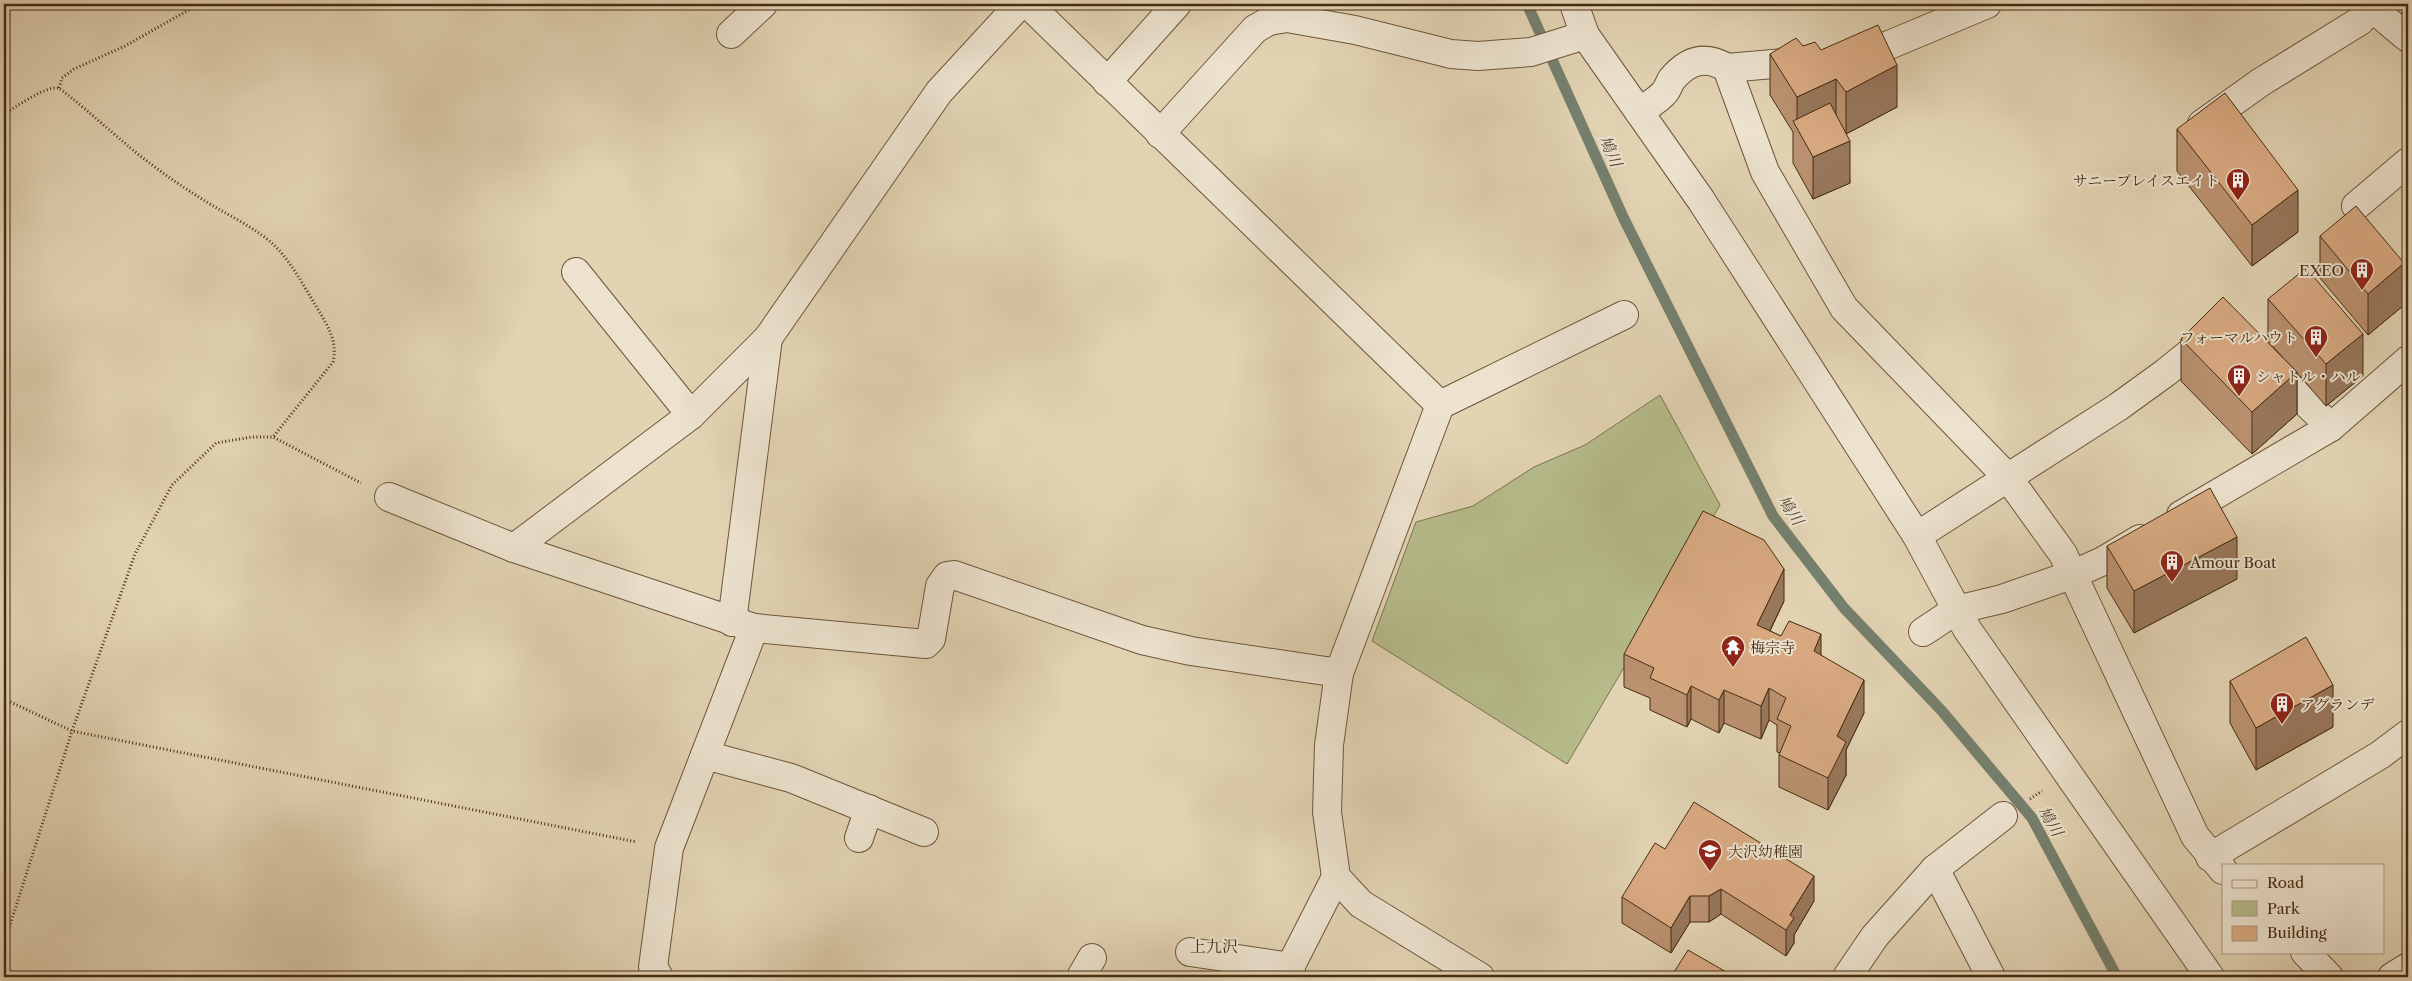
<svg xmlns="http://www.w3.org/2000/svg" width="2412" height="981" font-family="'Libre Caslon Text','Noto Serif JP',serif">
	<rect width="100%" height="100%" fill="#e2d3b3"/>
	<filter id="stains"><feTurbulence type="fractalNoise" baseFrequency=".004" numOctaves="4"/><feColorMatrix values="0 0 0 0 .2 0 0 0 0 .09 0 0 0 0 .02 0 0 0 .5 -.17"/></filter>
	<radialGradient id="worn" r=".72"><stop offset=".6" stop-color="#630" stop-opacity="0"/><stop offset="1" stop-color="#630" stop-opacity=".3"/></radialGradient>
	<polygon fill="#b6bb8a" stroke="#7e744e" points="1660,395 1720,505 1567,764 1372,641 1416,522 1473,506 1534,467 1585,445"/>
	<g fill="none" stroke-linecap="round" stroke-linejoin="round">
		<polyline stroke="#75806e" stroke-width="11" points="1527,4 1624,219 1773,516 1844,608 1941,710 2032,818 2117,977"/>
		<g stroke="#6d563a" stroke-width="30">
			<g id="minor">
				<polyline points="1028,4 1440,405 1339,673 1329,745 1327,812 1336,877 1361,904 1480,977"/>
				<polyline points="1574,4 1585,35 1701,200 1917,536 1967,629 2210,977"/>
				<polyline points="2367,4 2408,38"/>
				<polyline points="731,34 763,4"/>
				<polyline points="1853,57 1889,45 1987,4"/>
				<polyline points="1727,68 1807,61"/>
				<polyline points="1107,82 1177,4"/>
				<path d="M1639 112C1647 106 1658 100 1664 93 1668 89 1669 83 1672 79 1688 60 1705 55 1727 68L1765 172 1844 308 2009 479 2063 554 2195 836 2223 870"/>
				<polyline points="2202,124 2261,82 2360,21 2374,4"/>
				<polyline points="1160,134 1255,29 1269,21 1287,18 1355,30 1451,54 1478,56 1531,52 1585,35"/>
				<polyline points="2356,206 2408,162"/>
				<polyline points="576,272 691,415"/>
				<polyline points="2270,368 2331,427"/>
				<polyline points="1440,405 1624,315"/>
				<polyline points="389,497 514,548 754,628 926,644 931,639 940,586 947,576 954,575 1142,640 1191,651 1339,673"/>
				<polyline points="2181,515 2331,427 2408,360"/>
				<polyline points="1917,536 2118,407 2165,373 2211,336"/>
				<polyline points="514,548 691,415 768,338 939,92 1020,4"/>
				<polyline points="732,622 768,338"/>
				<polyline points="1923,632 1956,610 2002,599 2074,574 2103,561 2140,539"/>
				<polyline points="705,755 791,778 924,832"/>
				<polyline points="859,838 869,809"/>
				<polyline points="2210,857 2380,755 2408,734"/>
				<polyline points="1935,869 1991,977"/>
				<polyline points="1190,952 1291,967"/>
				<polyline points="2305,952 2329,977"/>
				<polyline points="659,977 653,967 669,848 754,628"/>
				<polyline points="1081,977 1092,958"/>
				<polyline points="1285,977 1336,877"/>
				<polyline points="1847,977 1875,936 1935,869 2003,816"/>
				<polyline points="2392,977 2408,967"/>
			</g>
		</g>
		<g stroke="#462c12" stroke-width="3" stroke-dasharray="1 2.5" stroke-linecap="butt">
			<polyline points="59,88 62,78 74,69 125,46 199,4"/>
			<path d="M4 114C16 107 45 86 58 88 65 90 130 149 143 158 166 176 190 192 215 207 234 218 256 229 273 244 291 261 303 285 316 306 327 325 338 340 333 362L273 437"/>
			<polyline points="4,699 72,731 637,842"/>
			<polyline points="2030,799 2042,791"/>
			<polyline points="4,944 72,731 135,554 172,485 216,443 252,437 273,437 361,483"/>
		</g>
		<use href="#minor" stroke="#ece2ce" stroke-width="28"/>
	</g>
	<g fill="#bb9270" stroke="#462c12">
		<polygon points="1803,46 1821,50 1897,107 1846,134 1850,183 1813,199 1793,163 1793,132 1770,95 1770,54"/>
		<polygon points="2177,129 2298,232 2252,266 2177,171"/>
		<polygon points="2320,236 2404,305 2368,335 2320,278"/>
		<polygon points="2268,299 2363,376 2326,406 2297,373 2297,414 2252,454 2181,381 2181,339 2284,359 2268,341"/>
		<polygon points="2107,546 2237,579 2134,633 2107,588"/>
		<polygon points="1784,601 1770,631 1821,655 1864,713 1846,750 1846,775 1828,810 1779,787 1779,755 1780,753 1777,752 1777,725 1769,720 1761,739 1724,723 1719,733 1691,719 1687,727 1650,710 1650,698 1624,687 1624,654"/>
		<polygon points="2230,681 2333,727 2256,770 2230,723"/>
		<polygon points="1665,849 1814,901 1794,935 1794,943 1786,956 1721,914 1709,922 1690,922 1671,953 1622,923 1622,897"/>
	</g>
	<g fill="#98775b" stroke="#462c12">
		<polygon points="1897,65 1897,107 1846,134 1846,92"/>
		<polygon points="1836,79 1836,121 1797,128 1797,97"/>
		<polygon points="1850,141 1850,183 1813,199 1813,157"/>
		<polygon points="2298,190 2298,232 2252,266 2252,225"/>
		<polygon points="2404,263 2404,305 2368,335 2368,294"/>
		<polygon points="2363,334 2363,376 2326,406 2326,364"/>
		<polygon points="2297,372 2297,414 2252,454 2252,412"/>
		<polygon points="2237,537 2237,579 2134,633 2134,591"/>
		<polygon points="1784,569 1784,601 1757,657 1757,625"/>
		<polygon points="1821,634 1821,666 1814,651"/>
		<polygon points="1864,680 1864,713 1846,750 1846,775 1828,810 1828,778 1837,736"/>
		<polygon points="2333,685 2333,727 2256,770 2256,728"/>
		<polygon points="1691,686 1691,719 1687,727 1687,695"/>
		<polygon points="1769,688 1769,720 1761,739 1761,706"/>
		<polygon points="1724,690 1724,723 1719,733 1719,700"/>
		<polygon points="1814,876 1814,901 1794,935 1794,943 1786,956 1786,930 1790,915"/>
		<polygon points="1721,889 1721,914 1709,922 1709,896"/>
		<polygon points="1690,896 1690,922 1671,953 1671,928"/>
	</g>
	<g fill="#d9aa82" stroke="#462c12">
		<polygon points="1878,25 1897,65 1846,92 1836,79 1797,97 1770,54 1796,38 1803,46 1815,42 1821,50"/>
		<polygon points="2225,93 2298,190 2252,225 2177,129"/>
		<polygon points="1830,103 1850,141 1813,157 1793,121"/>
		<polygon points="2356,206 2404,263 2368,294 2320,236"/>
		<polygon points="2306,268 2363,334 2326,364 2268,299"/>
		<polygon points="2223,297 2297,372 2252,412 2181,339"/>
		<polygon points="2210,488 2237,537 2134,591 2107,546"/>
		<polygon points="1703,511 1764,540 1784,569 1757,625 1781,636 1789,621 1821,634 1814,651 1864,680 1837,736 1846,742 1828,778 1779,755 1791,726 1777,719 1786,698 1769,688 1761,706 1724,690 1719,700 1691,686 1687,695 1650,678 1654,668 1624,654"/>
		<polygon points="2306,637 2333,685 2256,728 2230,681"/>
		<polygon points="1694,802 1814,876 1790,915 1794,918 1786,930 1721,889 1709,896 1690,896 1671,928 1622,897 1655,843 1665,849"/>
		<polygon points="1688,950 1728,973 1725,977 1671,977"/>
	</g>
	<defs>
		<g id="building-pin" transform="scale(1.25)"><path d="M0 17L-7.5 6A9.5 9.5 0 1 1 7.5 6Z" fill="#8f2418" stroke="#ece2ce"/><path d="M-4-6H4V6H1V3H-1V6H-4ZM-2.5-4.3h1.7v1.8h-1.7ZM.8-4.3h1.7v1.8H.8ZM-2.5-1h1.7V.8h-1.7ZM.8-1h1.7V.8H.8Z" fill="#fff"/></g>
		<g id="temple-pin" transform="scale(1.25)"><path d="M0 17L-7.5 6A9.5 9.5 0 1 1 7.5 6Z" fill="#8f2418" stroke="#ece2ce"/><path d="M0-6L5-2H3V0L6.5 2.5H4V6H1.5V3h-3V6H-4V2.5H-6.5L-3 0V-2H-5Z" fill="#fff"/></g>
		<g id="school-pin" transform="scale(1.25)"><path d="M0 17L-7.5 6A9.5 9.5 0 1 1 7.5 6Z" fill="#8f2418" stroke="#ece2ce"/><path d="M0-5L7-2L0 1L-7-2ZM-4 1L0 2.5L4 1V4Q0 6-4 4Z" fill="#fff"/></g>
	</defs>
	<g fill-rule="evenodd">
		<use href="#building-pin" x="2238" y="180"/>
		<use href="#building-pin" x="2362" y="270"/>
		<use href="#building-pin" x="2316" y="337"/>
		<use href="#building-pin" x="2239" y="376"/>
		<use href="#building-pin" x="2172" y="562"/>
		<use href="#temple-pin" x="1733" y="647"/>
		<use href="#building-pin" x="2282" y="704"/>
		<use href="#school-pin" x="1710" y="851"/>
	</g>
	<g text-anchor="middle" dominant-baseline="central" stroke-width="4" stroke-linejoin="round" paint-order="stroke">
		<g font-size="15" fill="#462c12" stroke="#ece2ce" text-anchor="start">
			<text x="2220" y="180" text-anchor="end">サニープレイスエイト</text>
			<text x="2344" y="270" text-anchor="end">EXEO</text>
			<text x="2298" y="337" text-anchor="end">フォーマルハウト</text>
			<text x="2256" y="376">シャトル・ハル</text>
			<text x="2190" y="562">Amour Boat</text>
			<text x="1750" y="647">梅宗寺</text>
			<text x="2300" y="704">アグランデ</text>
			<text x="1728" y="851">大沢幼稚園</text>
		</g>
		<g font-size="16" font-style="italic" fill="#564831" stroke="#ece2ce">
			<text transform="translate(1611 151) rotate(66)">鳩川</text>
			<text transform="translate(1791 510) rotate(57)">鳩川</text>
			<text transform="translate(2051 821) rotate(59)">鳩川</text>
		</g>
		<g font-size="16" fill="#462c12" stroke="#ece2ce">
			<text x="1214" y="946">上九沢</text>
		</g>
	</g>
	<rect width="2412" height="981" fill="none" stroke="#e2d3b3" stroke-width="20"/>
	<rect x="5" y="5" width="2402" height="971" fill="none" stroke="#462c12" stroke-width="2.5"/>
	<rect x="10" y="10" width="2392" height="961" fill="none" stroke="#462c12"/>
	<rect x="2222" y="864" width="162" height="90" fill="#ece2ce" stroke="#aa9983"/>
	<rect x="2232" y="880" width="25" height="8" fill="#ece2ce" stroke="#aa9983"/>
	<text x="2267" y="888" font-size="15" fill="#462c12">Road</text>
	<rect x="2232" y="901" width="25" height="15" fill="#b6bb8a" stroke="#aa9983"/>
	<text x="2267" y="914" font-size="15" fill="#462c12">Park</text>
	<rect x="2232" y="926" width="25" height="15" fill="#d9aa82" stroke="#aa9983"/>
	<text x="2267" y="938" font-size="15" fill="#462c12">Building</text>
	<rect width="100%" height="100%" filter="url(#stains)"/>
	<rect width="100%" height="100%" fill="url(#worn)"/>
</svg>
